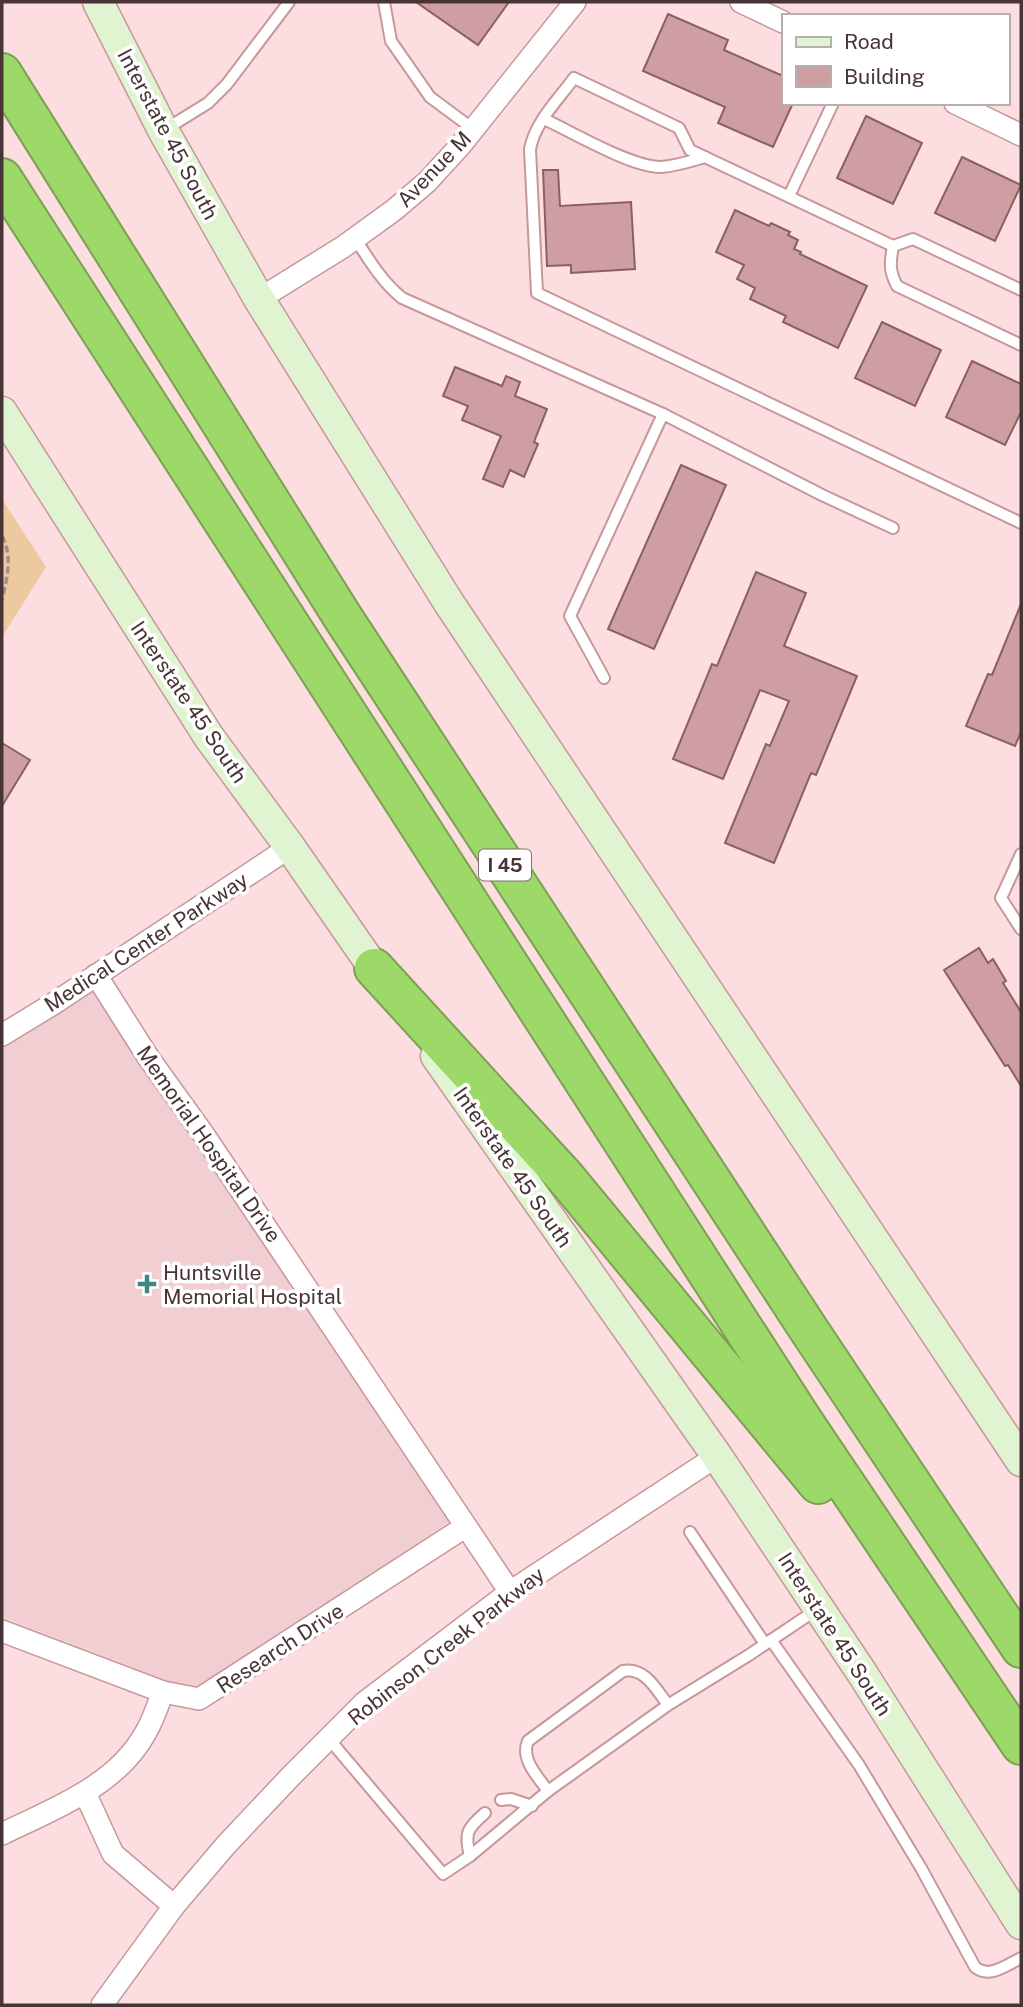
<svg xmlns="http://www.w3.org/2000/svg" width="1023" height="2007" font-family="'Public Sans',sans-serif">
	<rect width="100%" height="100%" fill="#fddee0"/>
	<polygon fill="#f1ced1" points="95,986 449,1522 200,1693 2,1617 2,1045"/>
	<polygon fill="#ecc99e" points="2,499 46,567 2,637"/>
	<g fill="#ce9ea2" stroke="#8b5f64" stroke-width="2">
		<polygon points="416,2 509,2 478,45"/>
		<polygon points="668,14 728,40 724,50 783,76 783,103 793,103 773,147 718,123 725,107 643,71"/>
		<polygon points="866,116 922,143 893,204 837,178"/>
		<polygon points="962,157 1021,185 995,241 935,213"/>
		<polygon points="543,170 558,170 560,206 631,202 635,269 571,273 571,265 547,266"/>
		<polygon points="735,210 769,226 771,223 790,232 788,235 798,240 794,249 801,252 800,254 867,286 838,348 783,322 786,316 750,299 755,288 737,279 744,265 716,252"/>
		<polygon points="882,322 941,350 915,406 855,378"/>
		<polygon points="972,361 1021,384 1021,412 1005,445 946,417"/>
		<polygon points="455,367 502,386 506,376 520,382 515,396 547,409 534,442 538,444 524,477 510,470 503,487 483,479 501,436 462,420 468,406 443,396"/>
		<polygon points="681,465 726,485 654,649 608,629"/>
		<polygon points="756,572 806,593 784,646 857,676 816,775 811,773 774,863 725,843 766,744 770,746 789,701 760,690 723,779 673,759 712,664 717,666"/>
		<polygon points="1021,604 1021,732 1015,746 966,726 988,674 992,675"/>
		<polygon points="2,743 30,760 2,806"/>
		<polygon points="979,948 988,963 993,959 1006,981 1003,983 1021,1012 1021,1086 1008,1065 1005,1066 944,970"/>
	</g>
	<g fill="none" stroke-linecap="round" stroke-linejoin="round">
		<g stroke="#c6979b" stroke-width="14">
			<g id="lane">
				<polyline points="384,2 391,41 430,97 473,129"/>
				<path d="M544 119C574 133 631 167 661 167 676 166 691 161 705 157"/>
				<polyline points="166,129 208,103 227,84 289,2"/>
				<polyline points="789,196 833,103"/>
				<path d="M355 238C369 260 382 282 402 298L663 414 822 495 893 528"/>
				<path d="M893 246 690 150 679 128 574 78C558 100 535 122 530 149L537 293 1021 523"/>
				<path d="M1021 290 913 239 893 246C890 262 889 271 897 286L1021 345"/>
				<polyline points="604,678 570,616 663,414"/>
				<polyline points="1021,854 1001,898 1021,929"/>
				<polyline points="690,1532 765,1644"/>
				<path d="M771 1640 859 1765 921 1868 975 1967C989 1979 1007 1965 1021 1958"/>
				<path d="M668 1705C656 1689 645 1667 623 1671L528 1741C520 1759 538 1777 548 1791L668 1705 749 1655 816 1610"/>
				<polyline points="329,1739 443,1874 470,1856 548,1791"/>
				<polyline points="501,1800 511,1799 532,1806"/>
				<path d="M470 1856C464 1833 467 1829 485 1813"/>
			</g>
		</g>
		<g stroke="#c6979b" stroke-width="24">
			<g id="street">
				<polyline points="741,2 783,22"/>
				<polyline points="955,103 1021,135"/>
				<polyline points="259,299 343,247 394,210 427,182 460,146 575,2"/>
				<polyline points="96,975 148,1057 204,1135 510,1592"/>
				<polyline points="2,1035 53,1004 290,847"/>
				<polyline points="2,1631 163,1692 199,1699 465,1527"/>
				<polyline points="85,1793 113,1854 174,1906"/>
				<path d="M2 1834C53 1809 117 1786 146 1732 153 1720 158 1705 163 1692"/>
				<polyline points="102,2005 174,1906 226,1845 291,1776 365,1702 510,1592 717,1456"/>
			</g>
		</g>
		<g stroke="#c6979b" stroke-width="33">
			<g id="secondary">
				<polyline points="98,2 163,130 259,299 449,603 1021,1461"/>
				<polyline points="2,412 209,737 290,847 385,984"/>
				<polyline points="436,1056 717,1456 862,1673 1021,1924"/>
			</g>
		</g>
		<g stroke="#7f9f56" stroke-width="42">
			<g id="highway">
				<polyline points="2,73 342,616 809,1330 1021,1648"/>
				<polyline points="2,178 803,1421 1021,1745"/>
				<polyline points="374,968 566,1178 818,1484"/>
			</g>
		</g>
		<path stroke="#a78d8f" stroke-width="3.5" stroke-dasharray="7 3.5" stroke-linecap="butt" d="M2 536C13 557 7 578 2 600"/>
		<use href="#lane" stroke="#fff" stroke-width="10"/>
		<use href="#street" stroke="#fff" stroke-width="21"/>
		<use href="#secondary" stroke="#e1f4d2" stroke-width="30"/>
		<use href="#highway" stroke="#9cd968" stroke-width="38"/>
	</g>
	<path fill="#3f8785" stroke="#fff" stroke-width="2.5" d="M143.5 1273.5h7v7h7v7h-7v7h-7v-7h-7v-7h7z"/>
	<g text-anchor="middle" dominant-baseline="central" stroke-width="7" stroke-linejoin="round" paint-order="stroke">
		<rect fill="#fff" stroke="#7f7172" stroke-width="2" x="479" y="849.5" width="52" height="31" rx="5"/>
		<g font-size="19" font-weight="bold" fill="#483436">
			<text x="505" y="865">I 45</text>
		</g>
		<g font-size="21" fill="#483436" stroke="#fff">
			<text transform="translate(168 134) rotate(62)">Interstate 45 South</text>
			<text transform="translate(434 169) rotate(-46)">Avenue M</text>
			<text transform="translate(189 702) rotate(56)">Interstate 45 South</text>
			<text transform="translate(146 942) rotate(-33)">Medical Center Parkway</text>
			<text transform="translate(209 1144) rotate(55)">Memorial Hospital Drive</text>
			<text transform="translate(513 1167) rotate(55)">Interstate 45 South</text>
			<text transform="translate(835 1634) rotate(57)">Interstate 45 South</text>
			<text transform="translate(446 1646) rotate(-38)">Robinson Creek Parkway</text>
			<text transform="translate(280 1648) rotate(-33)">Research Drive</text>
		</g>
		<g font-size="21" fill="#483436" stroke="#fff" text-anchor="start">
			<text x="163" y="1272">Huntsville<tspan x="163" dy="24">Memorial Hospital</tspan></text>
		</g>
	</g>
	<rect width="1023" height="2007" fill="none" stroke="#483436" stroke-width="7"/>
	<rect x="782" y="14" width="228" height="91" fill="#ffffff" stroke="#b6aeaf" stroke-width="2"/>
	<rect x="796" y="37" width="35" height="10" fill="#e1f4d2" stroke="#b6aeaf" stroke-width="2"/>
	<text x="844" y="49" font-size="21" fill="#483436">Road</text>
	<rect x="796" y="66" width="35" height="21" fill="#ce9ea2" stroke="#b6aeaf" stroke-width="2"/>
	<text x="844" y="84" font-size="21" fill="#483436">Building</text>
</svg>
